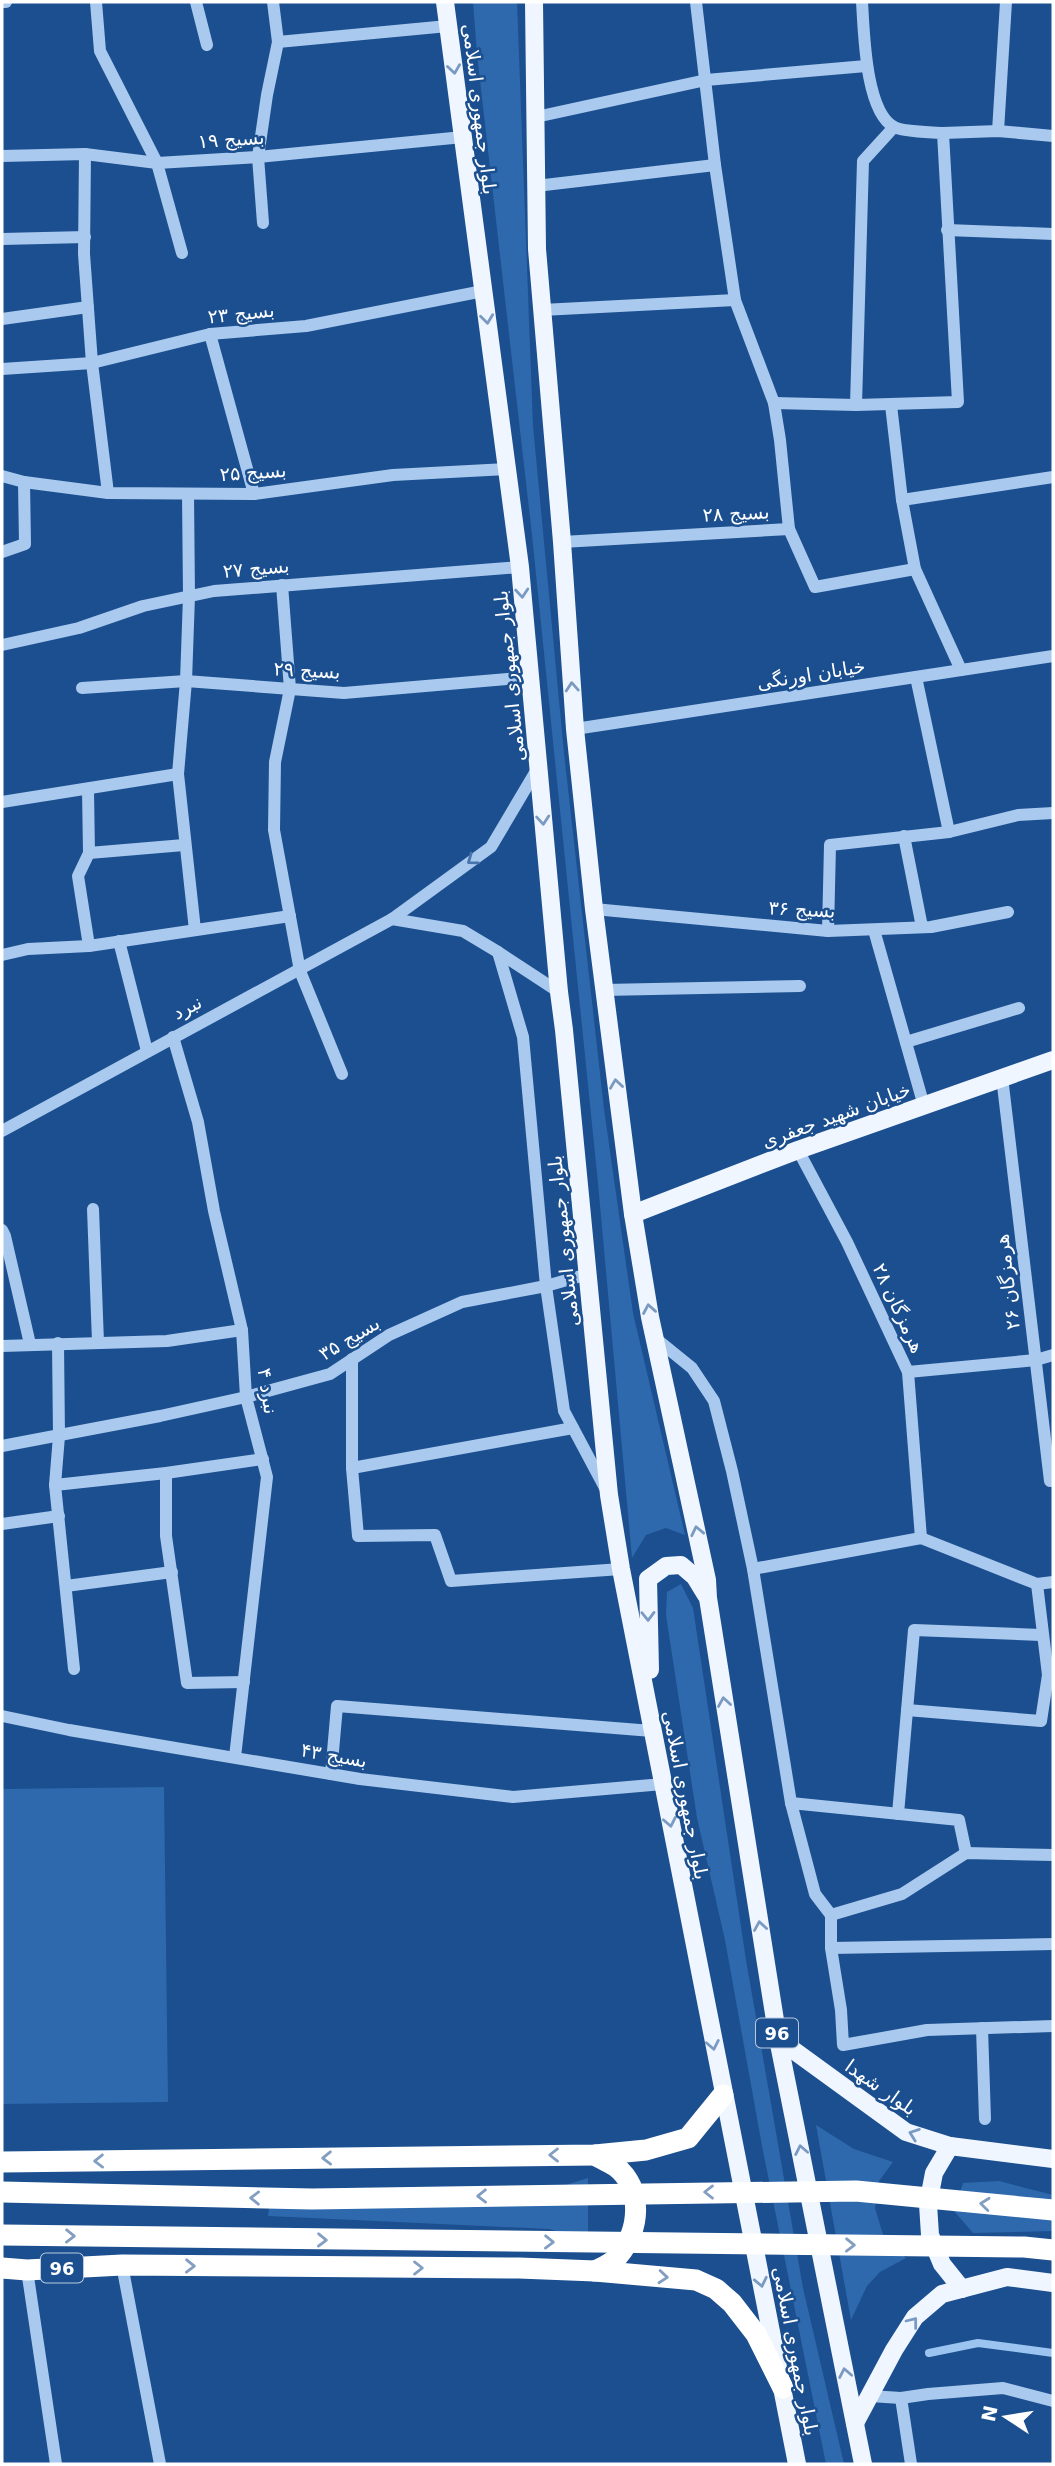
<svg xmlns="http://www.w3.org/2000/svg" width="1055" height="2466" font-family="'DejaVu Sans',Cairo,sans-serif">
	<rect width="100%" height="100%" fill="#1b4f8f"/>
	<g fill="#2e69ad">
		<polygon points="473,2 517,2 533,426 564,753 604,1109 633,1313 685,1535 666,1528 646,1535 632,1558 598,1183 532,535 477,54"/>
		<polygon points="681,1584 693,1608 746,1960 803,2288 844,2464 826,2464 762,2146 725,1940 697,1818 666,1615 667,1592"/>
		<polygon points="164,1787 168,2102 2,2104 2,1789"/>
		<polygon points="816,2125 854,2149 893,2162 879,2181 875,2208 884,2238 906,2258 880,2272 867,2286 851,2320"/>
		<polygon points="588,2178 588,2240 549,2229 268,2216 271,2193 547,2191"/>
		<polygon points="999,2181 1053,2195 1053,2231 973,2233 954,2211 963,2183"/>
	</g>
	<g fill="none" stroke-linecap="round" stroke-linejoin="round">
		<polyline stroke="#9cc4f0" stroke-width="8" points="929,2353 978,2343 1053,2353"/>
		<g stroke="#a9c9ee" stroke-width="12">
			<polyline points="2,2 6,2"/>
			<polyline points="96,2 100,51 157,163 182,253"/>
			<polyline points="196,2 207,45"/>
			<polyline points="696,2 715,165 735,300 774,403 780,440 789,529 815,587 915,569"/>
			<polyline points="278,42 448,26"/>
			<polyline points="536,117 706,80 866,66"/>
			<polyline points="998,131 1006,2"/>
			<polyline points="943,133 998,131 1053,136"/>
			<polyline points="85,154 84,254 92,363 108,493"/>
			<polyline points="2,156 85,154 157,163 258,157 463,137"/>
			<polyline points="536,186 715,165"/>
			<polyline points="263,223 258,157 267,95 278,42 273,2"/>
			<polyline points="947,230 1053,234"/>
			<polyline points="2,239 85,237"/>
			<polyline points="542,310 735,300"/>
			<polyline points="2,319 88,307"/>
			<polyline points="210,334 254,494"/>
			<polyline points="2,369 92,363 210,334 306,326 483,291"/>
			<path d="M774 403 856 405 958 402 943 133C931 132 903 132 894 127 865 111 864 31 862 2"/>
			<polyline points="856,405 863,161 894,127"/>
			<polyline points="891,405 902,500 915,569 961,670"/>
			<polyline points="2,476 24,482 108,493 254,494 393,475 507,469"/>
			<polyline points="188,494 189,596 186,681 178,774 195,930"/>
			<polyline points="902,500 1053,477"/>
			<polyline points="562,542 789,529"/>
			<polyline points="2,552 25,544 24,482"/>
			<polyline points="282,585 290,689 275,762 274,830 300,971 342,1074"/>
			<polyline points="2,645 79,628 143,606 214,591 520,567"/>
			<polyline points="916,677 949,832"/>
			<polyline points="82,688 186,681 344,693 530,677"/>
			<polyline points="575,729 1053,656"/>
			<polyline points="88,790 89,853 78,876 89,946"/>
			<polyline points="2,802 178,774"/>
			<polyline points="904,836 922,927"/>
			<polyline points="89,853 184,845"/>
			<polyline points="594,909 828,931 931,927 1008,912"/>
			<polyline points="392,919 463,931 498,952 559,992"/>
			<polyline points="874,930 924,1106"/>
			<polyline points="828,931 830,845 949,832 1018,815 1053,813"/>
			<polyline points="119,941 147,1051"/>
			<polyline points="498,952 523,1037 546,1286 564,1411 605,1488"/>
			<polyline points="2,955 28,949 89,946 290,916"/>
			<polyline points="604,990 800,986"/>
			<polyline points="173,1037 198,1122 214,1211 242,1330 246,1397 267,1477 235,1757"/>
			<polyline points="906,1042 1019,1008"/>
			<polyline points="1002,1077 1050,1481"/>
			<polyline points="2,1131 392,919 491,847 539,766"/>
			<polyline points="798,1150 847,1242 908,1372 921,1538"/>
			<polyline points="93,1209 98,1342"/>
			<polyline points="2,1230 5,1236 30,1344"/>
			<polyline points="655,1338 692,1368 714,1401 732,1471 753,1569 791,1803 815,1894 831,1915 831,1948 841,2010 843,2045 927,2030 1053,2026"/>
			<polyline points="58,1343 59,1436 55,1485 74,1669"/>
			<polyline points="2,1346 167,1341 242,1330"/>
			<polyline points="352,1359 352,1468 358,1536 435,1535 451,1581 621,1569"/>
			<polyline points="908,1372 1036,1360 1053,1355"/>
			<polyline points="2,1446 160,1416 246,1397 330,1374 389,1335 462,1302 546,1286 588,1274"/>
			<polyline points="352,1468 573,1428"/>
			<polyline points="166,1473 166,1536 187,1683 244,1682"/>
			<polyline points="55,1485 166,1473 263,1459"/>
			<polyline points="2,1524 59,1516"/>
			<polyline points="753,1569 921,1538 1037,1584 1053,1582"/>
			<polyline points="66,1586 172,1572"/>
			<polyline points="907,1710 1041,1721 1048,1675 1037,1584"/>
			<polyline points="2,1716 69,1730 360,1779 513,1797 663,1784"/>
			<polyline points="331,1774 337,1706 652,1731"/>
			<polyline points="791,1803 959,1820 966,1853"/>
			<polyline points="898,1814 914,1630 1041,1635"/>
			<polyline points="831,1915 902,1894 966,1853 1053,1855"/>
			<polyline points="831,1948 1053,1944"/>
			<polyline points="982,2028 985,2119"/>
			<polyline points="122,2265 160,2464"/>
			<polyline points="27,2270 56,2464"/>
			<polyline points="870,2396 901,2398 928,2394 1003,2388 1053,2401"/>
			<polyline points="901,2398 911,2464"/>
		</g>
		<g stroke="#f0f6ff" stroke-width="18">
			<polyline points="445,2 520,567 559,992 564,1030 609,1495 621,1569 797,2464"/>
			<polyline points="534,2 537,249 562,542 575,729 594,909 633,1214 650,1317 707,1580 708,1598 778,2039 863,2464"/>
			<polyline points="633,1214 798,1150 1053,1060"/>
			<polyline points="650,1670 648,1579 666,1566 681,1565 695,1577 706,1595"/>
			<polyline points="778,2039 906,2132 950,2146 1053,2159"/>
			<polyline points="950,2146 934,2173 928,2204 930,2235 942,2264 962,2289"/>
			<polyline points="855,2423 894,2350 915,2317 942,2294 1007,2277 1053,2283"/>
		</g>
		<g stroke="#fff" stroke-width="21">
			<polyline points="2,2162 595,2155 646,2150 688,2138 723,2095"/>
			<polyline points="2,2268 27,2270 122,2265 519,2268 595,2271 696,2280 716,2289 732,2303 756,2334 783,2388"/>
			<path d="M595 2271C603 2267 613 2263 618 2256 640 2231 644 2188 615 2166 609 2162 601 2159 595 2155"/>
		</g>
		<g stroke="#fff" stroke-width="21">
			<polyline points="2,2192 312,2199 856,2191 1053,2210"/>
			<polyline points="2,2235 1024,2247 1053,2250"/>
		</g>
	</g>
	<defs><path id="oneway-chevron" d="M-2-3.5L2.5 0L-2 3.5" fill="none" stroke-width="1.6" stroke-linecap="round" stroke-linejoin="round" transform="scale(1.75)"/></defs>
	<g stroke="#7b9ac1">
		<use href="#oneway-chevron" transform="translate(454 69) rotate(82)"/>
		<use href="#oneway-chevron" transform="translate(487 319) rotate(83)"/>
		<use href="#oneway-chevron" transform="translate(522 593) rotate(85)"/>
		<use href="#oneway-chevron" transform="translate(572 687) rotate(-94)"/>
		<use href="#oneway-chevron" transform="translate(543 820) rotate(85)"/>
		<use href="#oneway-chevron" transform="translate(616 1084) rotate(-98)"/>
		<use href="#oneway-chevron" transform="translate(649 1309) rotate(-100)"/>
		<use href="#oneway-chevron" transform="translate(697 1531) rotate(-102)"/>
		<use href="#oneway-chevron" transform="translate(648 1616) rotate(89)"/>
		<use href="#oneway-chevron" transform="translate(724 1702) rotate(-99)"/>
		<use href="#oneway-chevron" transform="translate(670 1822) rotate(79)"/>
		<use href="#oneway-chevron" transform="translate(760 1926) rotate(-99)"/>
		<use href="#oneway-chevron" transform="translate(713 2045) rotate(79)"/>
		<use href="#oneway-chevron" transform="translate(914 2134) rotate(-160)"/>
		<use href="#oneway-chevron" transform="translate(801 2150) rotate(-101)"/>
		<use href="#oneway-chevron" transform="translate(761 2282) rotate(78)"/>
		<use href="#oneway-chevron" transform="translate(913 2322) rotate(-52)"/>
		<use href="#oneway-chevron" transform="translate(845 2373) rotate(-101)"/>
	</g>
	<use stroke="#4674ac" href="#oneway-chevron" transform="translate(472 860) rotate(144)"/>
	<g stroke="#829ec1">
		<use href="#oneway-chevron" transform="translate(554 2155) rotate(180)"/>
		<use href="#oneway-chevron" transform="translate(327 2158) rotate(179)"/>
		<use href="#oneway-chevron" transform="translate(99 2161) rotate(179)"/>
		<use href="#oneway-chevron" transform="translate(709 2192) rotate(180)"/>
		<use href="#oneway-chevron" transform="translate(482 2196) rotate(179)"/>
		<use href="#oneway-chevron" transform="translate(255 2198) rotate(-179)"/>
		<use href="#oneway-chevron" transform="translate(985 2204) rotate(-174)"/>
		<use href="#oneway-chevron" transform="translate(70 2236) rotate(1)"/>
		<use href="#oneway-chevron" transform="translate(322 2240) rotate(1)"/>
		<use href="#oneway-chevron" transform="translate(549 2242) rotate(1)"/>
		<use href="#oneway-chevron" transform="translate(850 2245) rotate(1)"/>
		<use href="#oneway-chevron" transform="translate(190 2266) rotate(1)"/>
		<use href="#oneway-chevron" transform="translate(418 2268)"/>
		<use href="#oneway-chevron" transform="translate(663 2277) rotate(5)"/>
	</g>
	<g text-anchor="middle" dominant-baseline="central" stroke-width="5" stroke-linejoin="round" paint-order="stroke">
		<g fill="#1b4f8f" stroke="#bbcadd" stroke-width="2">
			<rect x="756" y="2018.5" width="42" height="29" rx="5"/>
			<rect x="41" y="2253.5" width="42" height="29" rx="5"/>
		</g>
		<g font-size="18" font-weight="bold" fill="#fff">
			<text x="777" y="2033">96</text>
			<text x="62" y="2268">96</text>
		</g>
		<g font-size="19" fill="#fff" stroke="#1b4f8f">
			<text transform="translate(480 109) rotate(83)">بلوار جمهوری اسلامی</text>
			<text transform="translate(231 139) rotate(-4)">بسیج ۱۹</text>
			<text transform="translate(241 313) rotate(-6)">بسیج ۲۳</text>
			<text transform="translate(253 472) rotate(-4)">بسیج ۲۵</text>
			<text transform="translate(736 513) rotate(-3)">بسیج ۲۸</text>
			<text transform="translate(256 568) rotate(-5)">بسیج ۲۷</text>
			<text transform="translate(307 670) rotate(3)">بسیج ۲۹</text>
			<text transform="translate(811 674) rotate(-9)">خیابان اورنگی</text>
			<text transform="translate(509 676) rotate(-96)">بلوار جمهوری اسلامی</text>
			<text transform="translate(802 909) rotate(3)">بسیج ۳۶</text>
			<text transform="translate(187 1007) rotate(-27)">نبرد</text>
			<text transform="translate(836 1115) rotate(-20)">خیابان شهید جعفری</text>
			<text transform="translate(563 1241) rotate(-96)">بلوار جمهوری اسلامی</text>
			<text transform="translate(1007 1282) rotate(-97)">هرمزگان ۲۶</text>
			<text transform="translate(899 1308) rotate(65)">هرمزگان ۲۸</text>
			<text transform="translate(349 1338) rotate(-31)">بسیج ۳۵</text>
			<text transform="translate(268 1391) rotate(81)">نبرد ۴</text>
			<text transform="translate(334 1755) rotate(10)">بسیج ۴۳</text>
			<text transform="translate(686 1795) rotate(79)">بلوار جمهوری اسلامی</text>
			<text transform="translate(881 2087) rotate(35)">بلوار شهدا</text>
			<text transform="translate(796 2351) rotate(79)">بلوار جمهوری اسلامی</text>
		</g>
	</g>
	<rect width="1055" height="2466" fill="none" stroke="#ffffff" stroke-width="7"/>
	<g transform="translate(1006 2417) rotate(282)" stroke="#1b4f8f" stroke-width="5" paint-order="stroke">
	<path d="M0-5L12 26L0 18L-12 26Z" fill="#ffffff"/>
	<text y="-10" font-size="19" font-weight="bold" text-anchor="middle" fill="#ffffff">N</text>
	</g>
</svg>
